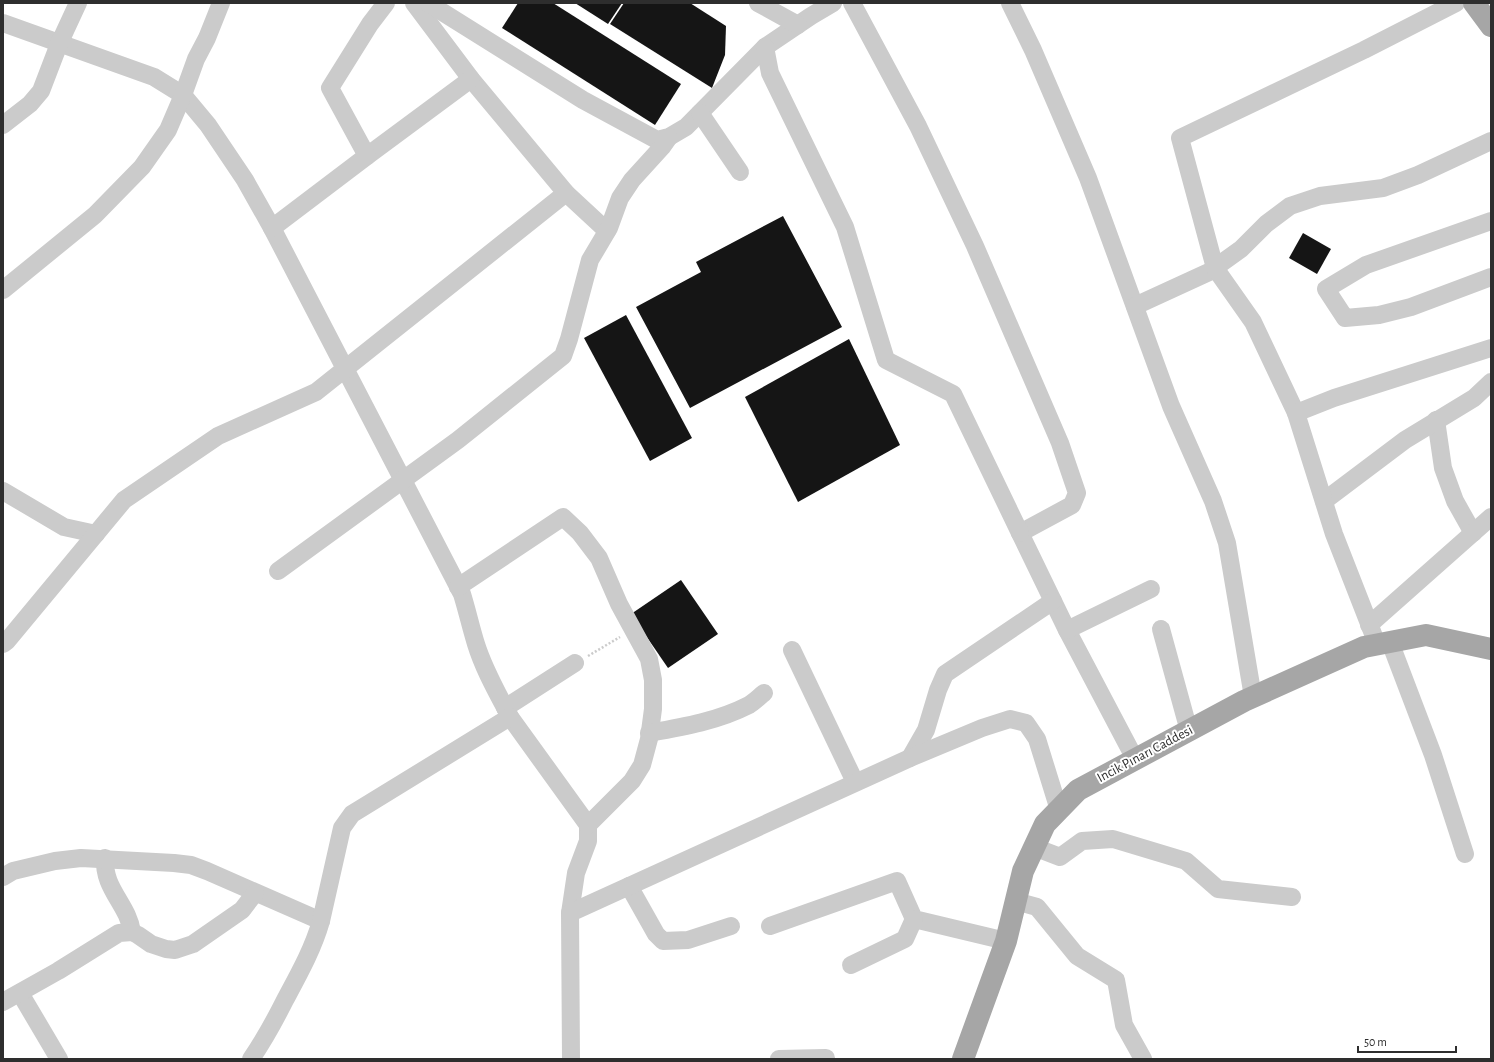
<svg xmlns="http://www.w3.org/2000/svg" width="1494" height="1062" font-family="'Alegreya Sans',sans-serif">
	<rect width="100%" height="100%" fill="#fff"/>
	<g fill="#151515">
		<polygon points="518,3 553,3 681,84 655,125 502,28"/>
		<polygon points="575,3 622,3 608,24"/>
		<polygon points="624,3 690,3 726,26 725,55 712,88 610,24"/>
		<polygon points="783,216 842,327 690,408 636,307 701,272 696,262"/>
		<polygon points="1303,233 1331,249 1317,274 1289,258"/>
		<polygon points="626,315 692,438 650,461 584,338"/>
		<polygon points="849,339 900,445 798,502 745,397"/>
		<polygon points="681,580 718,634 668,668 631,614"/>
	</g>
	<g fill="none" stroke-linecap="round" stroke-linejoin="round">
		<polyline stroke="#cbcbcb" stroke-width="2.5" stroke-dasharray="2 2" stroke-linecap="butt" points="588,656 620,637"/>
		<g stroke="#cbcbcb" stroke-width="18">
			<polyline points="414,3 471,79 566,193 607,231"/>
			<polyline points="428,3 583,100 657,140 669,137 686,127 765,47 811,16 833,3"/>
			<polyline points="758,3 798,25"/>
			<polyline points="852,3 918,126 975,246 1060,443 1077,493 1072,505 1020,533 1067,630 1135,759"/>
			<polyline points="1010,3 1033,50 1088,178 1171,406 1213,501 1227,543 1253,697"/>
			<path d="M3 23 154 77 183 95 208 125 245 180 272 228 462 594C467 610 471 628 476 644 484 670 498 694 510 717L588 825V841L576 873 570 913 571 1059"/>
			<polyline points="765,47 770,73 845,227 886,360 953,394 1020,533"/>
			<polyline points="700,113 740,172"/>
			<polyline points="3,125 30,104 41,91 59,44 78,3"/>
			<polyline points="367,156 471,79"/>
			<polyline points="1491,221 1366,265 1326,289 1345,318 1379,315 1411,307 1491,277"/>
			<polyline points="272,228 367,156 330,88 370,24 386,3"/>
			<polyline points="3,290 95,215 142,167 168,130 183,95 196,59 207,38 221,3"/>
			<polyline points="1135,306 1209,272 1241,249 1266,224 1290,206 1320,196 1383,188 1418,175 1491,141"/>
			<polyline points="1296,413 1253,322 1215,268 1180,138 1364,50 1456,3"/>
			<polyline points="1436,420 1443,468 1455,501 1473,533"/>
			<polyline points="3,491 64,527 96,534"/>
			<polyline points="1324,501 1405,440 1474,398 1491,382"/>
			<polyline points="278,571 458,440 563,356 569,339 590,260 609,228 620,198 632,180 662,147 669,137"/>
			<polyline points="458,587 563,517 580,533 599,558 619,604 649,659 653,680 653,709 649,739 642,765 632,781 588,825"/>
			<polyline points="1369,625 1491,517"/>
			<polyline points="1161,629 1189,731"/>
			<polyline points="1067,630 1151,589"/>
			<polyline points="1390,642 1433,755 1465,854"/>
			<polyline points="3,644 7,641 124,500 218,436 316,392 566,193"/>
			<polyline points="1377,644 1334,534 1296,413 1334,398 1491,348"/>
			<polyline points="792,650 855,782"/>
			<polyline points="505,708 575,663"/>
			<path d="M649 733C683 727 718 721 749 705 754 702 759 697 764 693"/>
			<polyline points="910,758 926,730 938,690 945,674 1053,601"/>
			<polyline points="1034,847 1060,857 1082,841 1113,839 1186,861 1218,889 1292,897"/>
			<path d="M105 858C103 889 128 904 132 932"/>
			<polyline points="3,877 13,871 55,861 81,858 174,863 191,865 207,871 321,921"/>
			<polyline points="629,886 656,934 663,941 688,940 731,926"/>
			<polyline points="1015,901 1037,907 1077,956 1116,980 1124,1025 1143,1059"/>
			<polyline points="570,913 910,758 982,728 1010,719 1026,723 1037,739 1059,810"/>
			<polyline points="770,926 897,881 914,919 1006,941"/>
			<polyline points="851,965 905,939 914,919"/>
			<polyline points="20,993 59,1059"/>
			<polyline points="3,1002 58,971 119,933 132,932 138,935 151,944 166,949 175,950 193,944 242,910 255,893"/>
			<path d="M251 1059C264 1040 275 1020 285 1000 299 974 313 949 321 921L342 828 352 814 510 717"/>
			<polyline points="779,1059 826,1058"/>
		</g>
		<g stroke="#a6a6a6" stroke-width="22">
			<polyline points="1474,3 1491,26"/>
			<polyline points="963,1059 1006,941 1023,871 1045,824 1078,790 1244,701 1364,647 1426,635 1491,649"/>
		</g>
	</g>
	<g text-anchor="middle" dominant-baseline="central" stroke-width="4" stroke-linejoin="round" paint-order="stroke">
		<g font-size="14" fill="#2e2e2e" stroke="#fff">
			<text transform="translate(1145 754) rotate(-28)">Incik Pınarı Caddesi</text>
		</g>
	</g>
	<rect width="1494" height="1062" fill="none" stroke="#2e2e2e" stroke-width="8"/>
	<path d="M1358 1046v6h98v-6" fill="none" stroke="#2e2e2e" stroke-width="2"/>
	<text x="1364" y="1046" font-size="12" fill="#2e2e2e" stroke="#ffffff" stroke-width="3" paint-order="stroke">50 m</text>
</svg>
